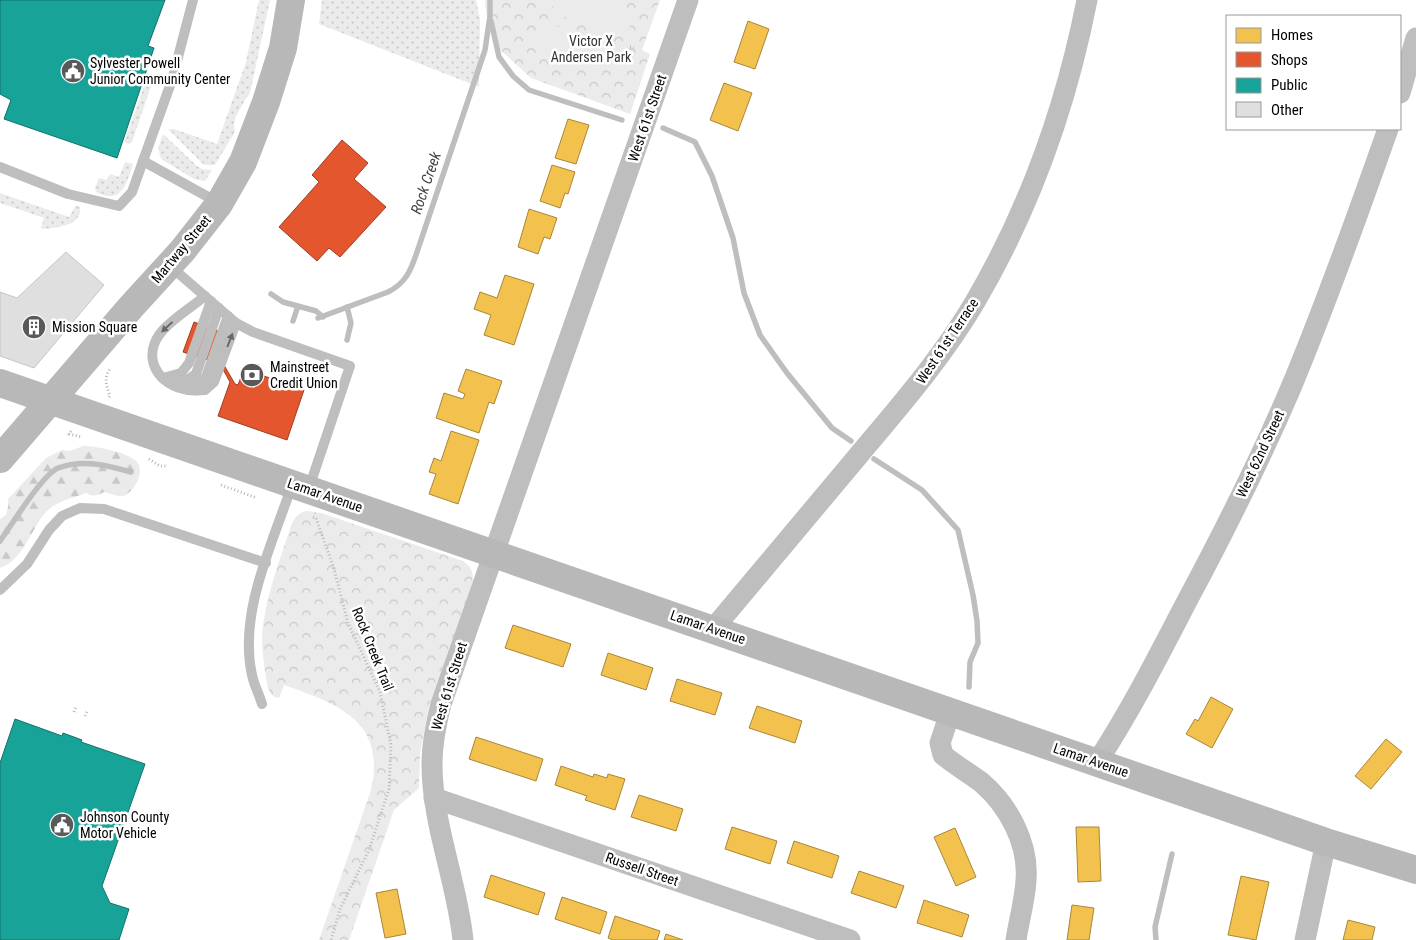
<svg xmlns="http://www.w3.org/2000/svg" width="1416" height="940" font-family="'Roboto Condensed',sans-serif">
	<defs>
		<pattern id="grass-dots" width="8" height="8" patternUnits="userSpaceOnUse" patternTransform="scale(1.25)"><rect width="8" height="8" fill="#ebebeb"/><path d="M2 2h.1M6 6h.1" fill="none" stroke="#c8c8c8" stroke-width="1.8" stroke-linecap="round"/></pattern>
		<pattern id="forest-firs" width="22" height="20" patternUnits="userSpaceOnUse" patternTransform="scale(1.25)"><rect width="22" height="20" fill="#ebebeb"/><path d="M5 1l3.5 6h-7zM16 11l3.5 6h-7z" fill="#c8c8c8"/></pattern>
		<pattern id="park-crowns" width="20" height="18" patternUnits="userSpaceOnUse" patternTransform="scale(1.25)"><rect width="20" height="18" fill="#ebebeb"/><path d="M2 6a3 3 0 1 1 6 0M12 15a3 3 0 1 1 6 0" fill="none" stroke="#c8c8c8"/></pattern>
	</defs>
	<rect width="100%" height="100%" fill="#fff"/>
	<g fill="url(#grass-dots)">
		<polygon points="259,0 270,0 250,93 245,100 236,116 234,124 235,132 215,165 204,165 168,129 174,129 217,144 246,62"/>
		<polygon points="322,0 476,0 480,19 479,87 319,24"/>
		<polygon points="147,78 153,80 132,142 129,144 125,143 125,140"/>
		<polygon points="163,134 197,166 202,169 212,170 205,181 194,179 161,159 158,148"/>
		<path d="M125 162 133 164C127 182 122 206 96 192L95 188 99 178 107 180 110 174 119 177Z"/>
		<path d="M0 193 69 217 76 205 80 207C83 226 55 228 42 229L41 228 44 218 0 203Z"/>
	</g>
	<path fill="url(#forest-firs)" d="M83 446C95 446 127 452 136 461 146 470 135 492 123 496 118 497 109 493 104 492 97 496 94 497 86 493 73 498 57 501 47 511 30 529 25 559 0 568V519L6 515 8 507V499L46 458 62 450 70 451Z"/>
	<g fill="url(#park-crowns)">
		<polygon points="485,0 660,0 642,50 650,54 630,114 531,78 496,46 486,12"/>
		<path d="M307 511 321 513 463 561C475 569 474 578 470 591L429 706 420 753 419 788 394 810 349 940H319L371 790C387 720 337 704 284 685L279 698C268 696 268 687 266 677 263 659 260 638 264 619 269 587 282 554 292 523 296 516 300 512 307 511Z"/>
	</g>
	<g fill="#ebebeb">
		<polygon points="549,0 608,0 625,6 623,13 633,16 628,32 618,29 616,35 555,13 557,8 547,5"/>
		<polygon points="551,24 612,46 610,52 620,56 615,72 604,68 602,74 541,53 543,47 534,43 539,28 549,31"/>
	</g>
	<g fill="#f2c14e" stroke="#a98737">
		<polygon points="748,21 769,29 755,69 734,62"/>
		<polygon points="724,83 752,93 738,131 710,120"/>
		<polygon points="568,119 589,125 576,164 555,158"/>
		<polygon points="552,165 575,172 568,194 565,193 560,208 540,201"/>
		<polygon points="529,209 557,218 550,239 544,237 538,254 518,247"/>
		<polygon points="505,275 534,284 514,345 484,335 491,315 474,309 480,292 497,298"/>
		<polygon points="466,369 502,381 494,404 489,402 479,433 436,418 444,393 463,399 465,394 458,391"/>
		<polygon points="451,431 479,440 458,504 429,494 436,474 429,472 434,458 441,461"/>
		<polygon points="513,625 571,644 563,667 505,648"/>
		<polygon points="608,653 653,668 646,690 601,675"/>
		<polygon points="677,679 722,693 715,715 670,701"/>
		<polygon points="1211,697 1233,709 1212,748 1186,734 1195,719 1198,721"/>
		<polygon points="757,706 802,721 795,743 749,728"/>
		<polygon points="476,737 543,759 536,781 469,759"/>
		<polygon points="1386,739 1402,752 1371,789 1355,776"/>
		<polygon points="561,766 593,777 594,774 607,778 608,774 625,779 615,810 585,800 587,796 555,785"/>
		<polygon points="639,795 683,809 676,831 631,817"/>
		<polygon points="732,827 777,841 770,864 725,849"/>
		<polygon points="1076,827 1099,827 1101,881 1078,882"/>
		<polygon points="955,828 976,877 956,886 934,837"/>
		<polygon points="794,841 839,856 832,878 787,863"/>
		<polygon points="859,871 904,886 896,908 851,893"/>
		<polygon points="491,875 545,893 538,915 484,897"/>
		<polygon points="1241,876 1269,882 1256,940 1228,935"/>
		<polygon points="397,889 406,934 385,938 376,893"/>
		<polygon points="562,897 607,912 600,934 555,919"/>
		<polygon points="924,900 969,915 962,937 917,923"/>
		<polygon points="1072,905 1094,908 1089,940 1067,940"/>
		<polygon points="615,916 660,931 657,940 613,940 608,938"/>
		<polygon points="1348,920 1375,927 1372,940 1343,940"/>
		<polygon points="666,934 683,940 664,940"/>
	</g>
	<g fill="#e4572e" stroke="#a03d20">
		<polygon points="342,140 368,163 354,179 386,207 340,257 329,248 317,261 279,227 319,182 312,175"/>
		<polygon points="194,322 230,335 221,360 235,384 238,385 244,369 304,390 287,440 218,416 230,382 220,364 183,352"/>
	</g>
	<g fill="#17a398" stroke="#10726a">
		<polygon points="0,0 165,0 148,46 154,48 117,158 4,119 11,100 0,94"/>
		<polygon points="15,719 62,736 63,733 82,740 81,742 145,764 102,886 110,903 129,909 119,940 0,940 0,763"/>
	</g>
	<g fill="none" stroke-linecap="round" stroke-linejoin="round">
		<g stroke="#bebebe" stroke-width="5.5">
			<polyline points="491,21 499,57 513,76 529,90 622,120"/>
			<polyline points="663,128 695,142 712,176 733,238 744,293 760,335 787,373 832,428 851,441"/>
			<polyline points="271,294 283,302 316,311 323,317"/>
			<path d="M318 318 388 292C406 283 411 270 417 252L485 50 490 16V0"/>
			<polyline points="293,321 298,306"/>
			<polyline points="347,340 351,323 347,307"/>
			<polyline points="874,459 922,490 958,530 973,595 977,621 978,643 970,662 969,687"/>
			<path d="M0 541C11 526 42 475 58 468 83 459 106 465 131 472"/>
			<polyline points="1156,940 1155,927 1172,854"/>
		</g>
	</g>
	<polygon fill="#dfdfdf" stroke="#c6c6c6" points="66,252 104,285 34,368 0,356 0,292 17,298"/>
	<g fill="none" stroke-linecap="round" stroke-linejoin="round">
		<g stroke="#b9b9b9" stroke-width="3" stroke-dasharray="1 2.5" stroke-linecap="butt">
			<polyline points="630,47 634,48"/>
			<path d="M109 397 110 396C107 387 103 378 110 369"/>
			<polyline points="71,431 69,434 82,437"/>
			<polyline points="149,459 160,466 168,466"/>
			<polyline points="221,485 257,498"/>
			<polyline points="313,517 316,518 334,569 348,623 380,692 391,745 389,789 369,850 340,909 331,940"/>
			<polyline points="74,712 76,706"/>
			<polyline points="85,716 88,710"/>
		</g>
		<g stroke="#bebebe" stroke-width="10">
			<polyline points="143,161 219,203"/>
			<polyline points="0,167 68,194 119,206 132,192 143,161 172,80 193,0"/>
			<polyline points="170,266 236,323 253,332 350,366 309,488"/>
			<path d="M205 296C192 307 175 317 163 330 140 356 157 386 189 390 194 391 200 390 205 390L214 382 236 323"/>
			<polyline points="163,378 181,373 189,363 211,301"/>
			<polyline points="173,383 184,382 196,374 219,308"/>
			<polyline points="188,390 206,377 228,316"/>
			<polyline points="0,590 27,564 49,530 62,516 80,508 104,509 266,563"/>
			<path d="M262 704C259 694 254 685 252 675 238 613 273 542 292 485"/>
		</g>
		<g stroke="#bebebe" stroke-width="21">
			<polyline points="1400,93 1416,38"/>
			<path d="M713 629C762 571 810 513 858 456 899 407 942 358 975 302 1030 208 1066 107 1087 0"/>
			<path d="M950 713 940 743 943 755C955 765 969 773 981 782 1008 805 1029 843 1026 880 1025 900 1019 920 1016 940"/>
			<path d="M1097 762C1131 710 1159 655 1187 601 1224 532 1259 462 1290 390 1326 304 1357 217 1388 129"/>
			<polyline points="434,798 850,940"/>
			<path d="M463 940C457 881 432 824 432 764 432 743 436 724 441 704L688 0"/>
			<polyline points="1305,940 1326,842"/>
		</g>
		<g stroke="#b8b8b8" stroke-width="28">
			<polyline points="0,383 1326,842 1416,870"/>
			<polyline points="0,459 131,307 183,250 219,204 243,162 266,102 283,48 291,0"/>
		</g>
	</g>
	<defs><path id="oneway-solid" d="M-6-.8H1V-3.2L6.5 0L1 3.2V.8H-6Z" transform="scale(1.25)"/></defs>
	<g fill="#686868">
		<use href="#oneway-solid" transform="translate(167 327) rotate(137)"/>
		<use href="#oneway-solid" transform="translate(230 340) rotate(-69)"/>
	</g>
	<defs>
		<g id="civic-disc" transform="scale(1.25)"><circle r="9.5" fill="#595959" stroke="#fff"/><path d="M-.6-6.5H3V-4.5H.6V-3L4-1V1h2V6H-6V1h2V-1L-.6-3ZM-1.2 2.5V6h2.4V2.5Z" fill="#fff"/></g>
		<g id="building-disc" transform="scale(1.25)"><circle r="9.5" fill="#595959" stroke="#fff"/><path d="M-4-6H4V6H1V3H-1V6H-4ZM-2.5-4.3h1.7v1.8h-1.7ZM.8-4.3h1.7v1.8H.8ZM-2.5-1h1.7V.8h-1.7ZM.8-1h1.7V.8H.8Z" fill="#fff"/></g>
		<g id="bank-disc" transform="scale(1.25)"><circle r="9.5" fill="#595959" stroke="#fff"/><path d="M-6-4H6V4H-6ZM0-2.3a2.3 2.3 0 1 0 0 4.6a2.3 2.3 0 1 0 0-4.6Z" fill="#fff"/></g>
	</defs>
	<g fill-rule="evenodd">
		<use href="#civic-disc" x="73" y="71"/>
		<use href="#building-disc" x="34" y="327"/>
		<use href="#bank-disc" x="252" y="375"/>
		<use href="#civic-disc" x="62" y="825"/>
	</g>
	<g text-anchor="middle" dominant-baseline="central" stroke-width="5" stroke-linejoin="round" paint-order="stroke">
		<g font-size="14" fill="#323232" stroke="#fff">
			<text x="591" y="41">Victor X<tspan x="591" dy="16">Andersen Park</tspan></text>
		</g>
		<g font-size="14" fill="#000" stroke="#fff" text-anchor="start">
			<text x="90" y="63">Sylvester Powell<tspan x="90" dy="16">Junior Community Center</tspan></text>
			<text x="52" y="327">Mission Square</text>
			<text x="270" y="367">Mainstreet<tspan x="270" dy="16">Credit Union</tspan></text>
			<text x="80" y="817">Johnson County<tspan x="80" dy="16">Motor Vehicle</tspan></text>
		</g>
		<g font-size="14" fill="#000" stroke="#fff">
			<text transform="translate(647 118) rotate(-71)">West 61st Street</text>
			<text transform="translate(181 249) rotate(-50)">Martway Street</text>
			<text transform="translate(947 341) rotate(-56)">West 61st Terrace</text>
			<text transform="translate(1260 454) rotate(-65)">West 62nd Street</text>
			<text transform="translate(325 495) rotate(19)">Lamar Avenue</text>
			<text transform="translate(708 627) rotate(19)">Lamar Avenue</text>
			<text transform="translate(373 649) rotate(68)">Rock Creek Trail</text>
			<text transform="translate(449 686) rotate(-73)">West 61st Street</text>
			<text transform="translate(1091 760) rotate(19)">Lamar Avenue</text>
			<text transform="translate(642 869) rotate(19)">Russell Street</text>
		</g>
		<g font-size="15" font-style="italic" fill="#434343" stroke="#fff">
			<text transform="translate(426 183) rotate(-71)">Rock Creek</text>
		</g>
	</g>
	<rect x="1226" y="15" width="175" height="115" fill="#ffffff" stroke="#999999"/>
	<rect x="1236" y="28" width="25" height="15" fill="#f2c14e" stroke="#999999"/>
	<text x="1271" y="40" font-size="15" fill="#000000">Homes</text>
	<rect x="1236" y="52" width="25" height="15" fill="#e4572e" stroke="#999999"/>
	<text x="1271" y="65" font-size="15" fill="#000000">Shops</text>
	<rect x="1236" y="78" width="25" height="15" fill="#17a398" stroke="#999999"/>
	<text x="1271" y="90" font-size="15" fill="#000000">Public</text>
	<rect x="1236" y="102" width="25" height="15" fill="#dfdfdf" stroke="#999999"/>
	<text x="1271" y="115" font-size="15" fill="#000000">Other</text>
</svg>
